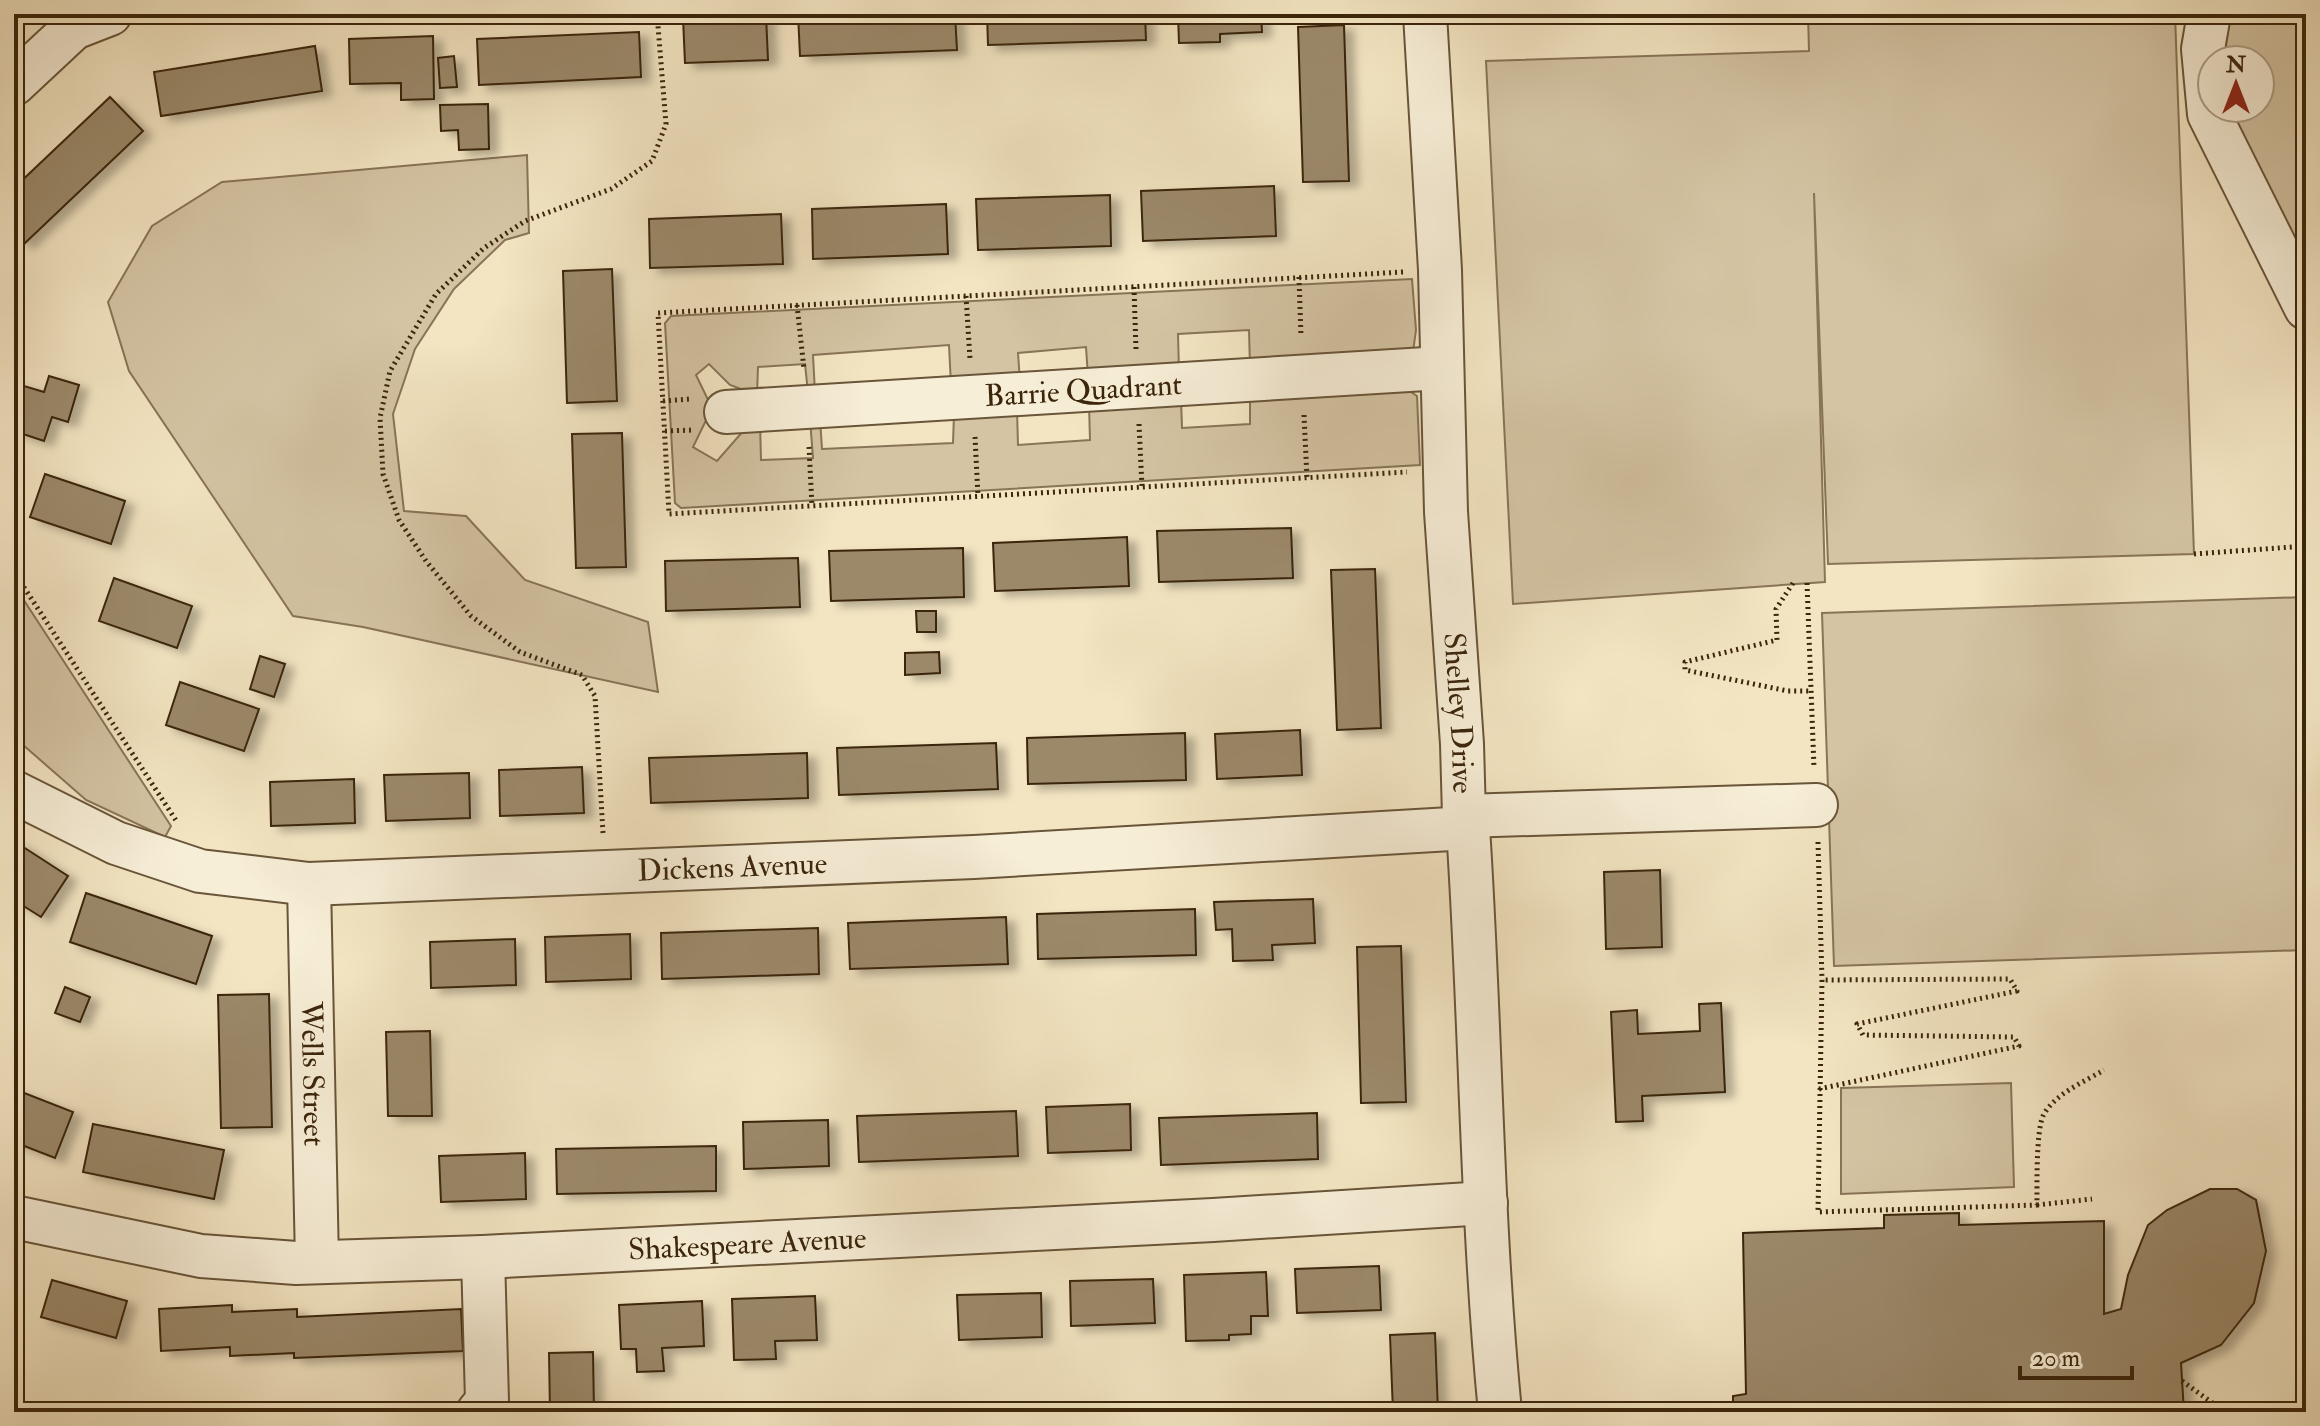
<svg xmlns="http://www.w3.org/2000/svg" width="2320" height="1426" font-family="'IM FELL Double Pica',serif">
	<defs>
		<filter id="shadow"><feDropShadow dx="9" dy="5" stdDeviation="4" flood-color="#0004"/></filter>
	</defs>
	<rect width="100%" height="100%" fill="#f3e5c2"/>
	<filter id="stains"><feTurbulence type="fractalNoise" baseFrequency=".0025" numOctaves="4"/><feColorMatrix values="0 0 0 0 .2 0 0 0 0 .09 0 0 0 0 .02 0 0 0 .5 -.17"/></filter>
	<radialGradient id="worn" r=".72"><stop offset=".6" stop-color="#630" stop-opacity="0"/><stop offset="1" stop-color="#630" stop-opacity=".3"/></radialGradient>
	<g fill="#d4c4a3" stroke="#887457" stroke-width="2" fill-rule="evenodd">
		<polygon points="1808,14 2175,14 2194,554 1828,564 1814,193 1825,582 1513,604 1486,61 1809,51"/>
		<path d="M2209 14H2306V273L2250 193 2209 114 2203 49ZM2212 60H2260V108H2212Z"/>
		<polygon points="527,155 529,233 505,240 454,289 415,349 393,414 404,511 466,516 525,580 648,622 658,692 363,627 293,616 129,371 108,302 152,226 222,182"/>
		<polygon points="1412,279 1416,330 1413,352 1250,367 1249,330 1178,334 1179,371 1088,377 1086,347 1018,353 1020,381 951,385 949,345 813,355 815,393 808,393 805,364 758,367 757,395 730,385 709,364 696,375 712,408 693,447 717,461 744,430 760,423 761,460 813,458 810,419 820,419 822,449 953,443 954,414 1017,409 1018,445 1090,440 1089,405 1181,399 1182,428 1250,424 1250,396 1405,388 1417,396 1420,465 681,508 675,503 665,323 671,316"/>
		<polygon points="14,585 171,826 165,837 86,800 14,737"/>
		<polygon points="2306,597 2306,950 1834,966 1822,613"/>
		<polygon points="2011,1083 2014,1187 1841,1194 1841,1088"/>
	</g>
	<g fill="#9b896a" stroke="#3b250b" stroke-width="2" filter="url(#shadow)">
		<polygon points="798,14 955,14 957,50 800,56"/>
		<polygon points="987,14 1145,14 1146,40 988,45"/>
		<polygon points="1178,14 1261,14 1262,32 1220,34 1220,42 1179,43"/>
		<polygon points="766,15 768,60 685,63 683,18"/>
		<polygon points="1344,25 1349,181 1303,182 1298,27"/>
		<polygon points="639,32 641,77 479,85 477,39"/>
		<polygon points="433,36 434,99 401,100 401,83 350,84 349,39"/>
		<polygon points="315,46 322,91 161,116 154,72"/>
		<polygon points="454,56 457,87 440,88 438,58"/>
		<polygon points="110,97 143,131 24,244 14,233 14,188"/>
		<polygon points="488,104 489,149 459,150 458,130 441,131 440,105"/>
		<polygon points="1274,186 1276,236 1143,241 1141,191"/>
		<polygon points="1110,195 1111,246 978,250 976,199"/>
		<polygon points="946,204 948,254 813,259 812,209"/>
		<polygon points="781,214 783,264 650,268 649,219"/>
		<polygon points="612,269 617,401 567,403 563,271"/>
		<polygon points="49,376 79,385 68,422 52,417 44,441 14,431 14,383 44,392"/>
		<polygon points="622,433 626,567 576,568 572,434"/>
		<polygon points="45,474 125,501 111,544 30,517"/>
		<polygon points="1291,528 1293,578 1159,582 1157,531"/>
		<polygon points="1127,537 1129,586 995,591 993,543"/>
		<polygon points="963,548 964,597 831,601 829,551"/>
		<polygon points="798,558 800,607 666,611 665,561"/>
		<polygon points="1375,569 1381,728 1337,730 1331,570"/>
		<polygon points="114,578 192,606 177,648 99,621"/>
		<polygon points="916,611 936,611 936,632 917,632"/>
		<polygon points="939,652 940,673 905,675 905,653"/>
		<polygon points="260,656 285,664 274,697 250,689"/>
		<polygon points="180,682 259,709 244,751 166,725"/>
		<polygon points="1300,730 1302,775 1217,779 1215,734"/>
		<polygon points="1185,733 1186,780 1028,784 1027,738"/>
		<polygon points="996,743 998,789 839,795 837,748"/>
		<polygon points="807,753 808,798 651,803 649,758"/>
		<polygon points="582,767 584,813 500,816 499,770"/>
		<polygon points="469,773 470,818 386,821 384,775"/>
		<polygon points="354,779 355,823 271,826 270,782"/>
		<polygon points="14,841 68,876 41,917 14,900"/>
		<polygon points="1660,870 1662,947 1606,949 1604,872"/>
		<polygon points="86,893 212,936 196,984 70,942"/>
		<polygon points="1313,899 1315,943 1272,945 1273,960 1233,961 1232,929 1216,930 1214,902"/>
		<polygon points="1195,909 1196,955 1038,959 1037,914"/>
		<polygon points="1006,917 1008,964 850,969 848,923"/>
		<polygon points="818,928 819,974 662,979 661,933"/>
		<polygon points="630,934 631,979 546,982 545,937"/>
		<polygon points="515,939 516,985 431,988 430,942"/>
		<polygon points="1401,946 1406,1102 1361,1103 1357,947"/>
		<polygon points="65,987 90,997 80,1022 55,1013"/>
		<polygon points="269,994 272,1127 221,1128 218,995"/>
		<polygon points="1721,1003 1725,1092 1642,1096 1643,1121 1616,1122 1611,1012 1637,1010 1638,1034 1700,1031 1699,1004"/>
		<polygon points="430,1031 432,1116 388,1116 386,1032"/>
		<polygon points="14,1089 73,1112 55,1158 14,1142"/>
		<polygon points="1130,1104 1131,1150 1048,1153 1046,1107"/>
		<polygon points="1016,1111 1018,1156 859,1162 857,1116"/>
		<polygon points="1317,1113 1318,1159 1161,1165 1159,1118"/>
		<polygon points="828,1120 829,1166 744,1169 743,1122"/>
		<polygon points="93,1124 224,1150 214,1199 83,1172"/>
		<polygon points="716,1146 716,1191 557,1194 556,1149"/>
		<polygon points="525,1153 526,1199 441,1202 439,1156"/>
		<polygon points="2210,1189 2237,1189 2256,1200 2266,1251 2254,1303 2221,1345 2181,1363 2184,1412 1733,1412 1733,1396 1746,1394 1743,1233 1884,1228 1884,1215 1959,1213 1959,1225 2104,1221 2104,1314 2121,1309 2128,1275 2148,1225 2167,1210"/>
		<polygon points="1379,1266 1381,1310 1297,1313 1295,1269"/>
		<polygon points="1266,1272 1268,1316 1251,1316 1251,1334 1229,1335 1229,1340 1186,1341 1184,1275"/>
		<polygon points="1153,1279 1155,1323 1071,1326 1070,1281"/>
		<polygon points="52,1280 127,1301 116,1338 41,1317"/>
		<polygon points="1041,1293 1042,1337 959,1340 957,1295"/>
		<polygon points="815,1296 817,1340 775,1341 776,1359 734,1360 732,1299"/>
		<polygon points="702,1301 704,1346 662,1348 664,1371 637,1372 636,1349 621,1349 619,1305"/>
		<polygon points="232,1305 232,1312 297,1309 297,1317 461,1309 463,1351 294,1358 294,1353 230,1356 230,1347 161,1351 159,1309"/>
		<polygon points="1435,1333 1438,1412 1393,1412 1390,1335"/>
		<polygon points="593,1352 594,1412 550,1412 549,1353"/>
	</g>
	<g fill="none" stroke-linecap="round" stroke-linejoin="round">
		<g stroke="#695539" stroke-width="46">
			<g id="minor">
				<path id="s1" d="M1425 14 1440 270 1446 512 1462 744 1464 816 1468 828C1481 1023 1481 1218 1500 1412"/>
				<polyline points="2209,14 2203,49 2209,114 2306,308"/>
				<polyline points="14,84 74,28 110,14"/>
				<path id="s2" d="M726 412 1442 368"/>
				<path id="s3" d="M14 792 116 843 200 871 309 884 974 857 1468 828"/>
				<polyline points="1464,816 1816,805"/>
				<path id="s4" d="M309 884 317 1262"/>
				<path id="s5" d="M14 1217 201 1256 296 1263 483 1257 1213 1220 1486 1203"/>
				<polyline points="478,1412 487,1401 483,1257"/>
			</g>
		</g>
		<g stroke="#3b250b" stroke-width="5" stroke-dasharray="2 4" stroke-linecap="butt">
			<polyline points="1403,272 658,313 669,514 1407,472"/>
			<polyline points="1299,277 1301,337"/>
			<polyline points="1134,287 1136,350"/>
			<polyline points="966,296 970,359"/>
			<polyline points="797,305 804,369"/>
			<polyline points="663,401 690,399"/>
			<polyline points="1304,415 1307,478"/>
			<polyline points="1139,424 1142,487"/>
			<polyline points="665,431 694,430"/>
			<polyline points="975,437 978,496"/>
			<polyline points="809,447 812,506"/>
			<polyline points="2194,554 2306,546"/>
			<polyline points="14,572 177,822"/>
			<polyline points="1793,583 1776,609 1777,640 1685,662 1685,670 1788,691 1811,691"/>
			<polyline points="1807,583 1814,768"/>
			<polyline points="603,833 595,696 582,675 520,652 471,616 426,561 399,520 383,474 380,418 390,371 436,294 484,248 525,221 611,189 652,161 666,124 657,14"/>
			<path d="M1818 842 1822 980 1818 1212 2037 1205C2037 1187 2036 1132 2043 1116 2054 1094 2084 1082 2104 1070"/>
			<polyline points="1819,1089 2019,1046 2014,1037 1863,1035 1857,1024 2017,991 2010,979 1822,980"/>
			<polyline points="2037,1205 2092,1199"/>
			<polyline points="2182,1381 2214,1404 2216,1412"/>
		</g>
		<use href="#minor" stroke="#f7eed7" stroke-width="42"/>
	</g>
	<g text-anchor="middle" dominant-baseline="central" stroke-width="6" stroke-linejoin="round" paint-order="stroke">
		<g font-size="30" fill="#3b250b" stroke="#f7eed7">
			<text stroke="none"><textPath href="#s2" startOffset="358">Barrie Quadrant</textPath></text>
			<text stroke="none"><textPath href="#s1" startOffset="700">Shelley Drive</textPath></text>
			<text stroke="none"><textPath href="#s3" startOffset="736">Dickens Avenue</textPath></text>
			<text stroke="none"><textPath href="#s4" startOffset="190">Wells Street</textPath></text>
			<text stroke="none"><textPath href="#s5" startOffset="738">Shakespeare Avenue</textPath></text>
		</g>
	</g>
	<rect width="2320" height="1426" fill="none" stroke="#f3e5c2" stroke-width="48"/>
	<rect x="16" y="16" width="2288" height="1394" fill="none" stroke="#3b250b" stroke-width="4"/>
	<rect x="24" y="24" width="2272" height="1378" fill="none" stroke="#3b250b" stroke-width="2"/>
	<g transform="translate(2236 84)"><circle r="38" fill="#f7eed7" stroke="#ac9e85" stroke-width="2"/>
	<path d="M0-6L14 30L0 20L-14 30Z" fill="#8f2418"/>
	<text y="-12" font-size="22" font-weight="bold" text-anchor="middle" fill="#3b250b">N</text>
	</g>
	<path d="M2020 1366v12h112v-12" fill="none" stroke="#3b250b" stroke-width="4"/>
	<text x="2032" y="1366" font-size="24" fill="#3b250b" stroke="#f7eed7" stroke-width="6" paint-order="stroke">20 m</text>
	<rect width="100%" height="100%" filter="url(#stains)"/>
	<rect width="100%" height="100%" fill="url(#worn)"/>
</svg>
